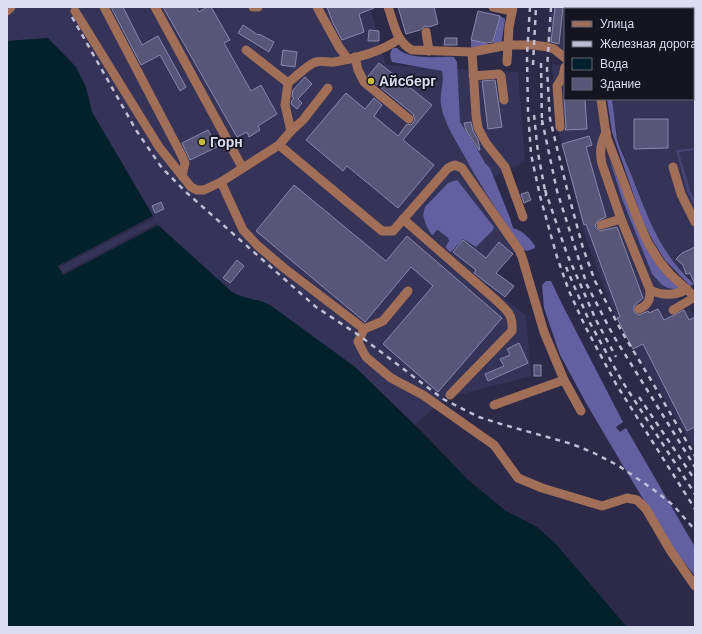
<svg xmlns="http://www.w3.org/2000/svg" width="702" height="634" font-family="Arial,sans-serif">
	<rect width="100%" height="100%" fill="#2c2a48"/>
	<g fill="#353357">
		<polygon points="7,7 370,7 386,65 518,72 525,162 491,178 510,224 523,247 513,254 487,284 526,316 531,376 443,399 415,425 355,367 270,305 263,302 240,297 232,292 158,225 63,275 58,266 153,216 92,112 89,101 48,38 7,41"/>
		<polygon points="550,7 695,7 695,283 678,268 669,257 663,248 649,219 618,140 612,99 693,99 693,9 565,9 565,56 546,52"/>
		<polygon points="552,64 565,66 565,99 600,99 606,145 612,169 622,199 652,274 662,285 668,288 676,289 679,293 678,298 684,310 690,307 695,317 695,449 633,349 614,314 584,233 556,121"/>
	</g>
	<polygon fill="#474475" points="695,148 695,150 680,152 679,153 690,190 695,201 695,207 687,191 676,150"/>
	<g fill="#635fa0">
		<polygon points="500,16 505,19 501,46 497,48 471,47 471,40 493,45"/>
		<path d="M393 48H397C410 61 436 56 454 57L457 62 460 122 475 145 485 163 490 168 510 218 513 228C523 231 529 237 535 246V248L527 251 524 250 521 247C500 215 479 184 461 150 453 136 444 122 441 105 439 94 445 82 442 71L392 62C390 57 389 53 393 48Z"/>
		<path d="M607 99H612C614 112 615 126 617 139 621 152 628 166 633 179 649 220 660 253 694 284L690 286 665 260 653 241 643 222 612 132Z"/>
		<polygon points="609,158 645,245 656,264 667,277 679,287 679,290 668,288 662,285 652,274 622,199"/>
		<polygon points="457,180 494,227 493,230 476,247 463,239 452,251 450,252 446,248 446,246 449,241 448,238 438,230 436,231 433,235 431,234 426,225 423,215 425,207 448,183"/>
		<polygon points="546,281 551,281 562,304 623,422 616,427 620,432 626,428 695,547 695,576 672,547 622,464 586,403 560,355 544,308 542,285"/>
	</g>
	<path fill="#03212c" d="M48 38 76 67 86 87 92 112 153 216 58 266 63 275 158 225 232 292C244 299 258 299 270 305L355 367 427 437 467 479 506 511 537 527 555 543 627 627H7V41Z"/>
	<polygon fill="#2c2a48" points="153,216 154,218 60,267 63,273 157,223 158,225 63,275 58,266"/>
	<g fill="#575678" stroke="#8888ac">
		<polygon points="111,7 123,7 142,45 158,36 186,87 180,91 160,55 141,65"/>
		<polygon points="163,7 196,7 199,12 207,7 211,7 230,40 224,43 251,91 261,85 277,114 258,126 260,130 249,137 247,132 237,137"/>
		<polygon points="327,7 374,7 374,8 359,14 364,32 342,40 333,23"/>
		<polygon points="398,7 434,7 438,24 429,27 425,26 420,30 406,34"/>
		<polygon points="555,7 563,7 559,44 551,42"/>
		<polygon points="478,11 500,16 493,42 486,43 471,40"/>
		<polygon points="243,25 258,35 259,34 274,42 269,52 238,33"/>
		<polygon points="369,30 379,31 379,41 368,41"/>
		<polygon points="445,38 457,38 457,45 444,45"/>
		<polygon points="283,50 297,52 295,67 281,65"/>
		<polygon points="379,63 432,105 403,140 434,165 398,208 347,166 343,171 306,140 346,93 365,109 374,98 382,105 374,116 398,136 407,124 411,125 413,123 415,120 413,114 369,78 368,76"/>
		<polygon points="305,77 312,84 298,99 302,103 297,109 291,104 292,100 294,98 292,97 293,90"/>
		<polygon points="495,80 502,127 488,129 482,81"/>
		<polygon points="564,99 585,99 587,129 565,130 566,127"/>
		<polygon points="634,119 668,119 668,148 634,149"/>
		<polygon points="471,122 473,131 478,140 480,150 479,150 466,130 464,123"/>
		<polygon points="208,130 217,147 190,160 182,143"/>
		<polygon points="589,136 592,145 586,147 606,217 597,221 595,226 600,231 617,227 643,298 634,306 634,312 639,315 648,311 649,313 658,309 664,320 684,310 689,320 695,317 695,427 687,431 643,344 633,349 617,318 620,317 586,224 584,225 562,144"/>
		<polygon points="294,185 386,261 407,236 502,318 438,392 383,344 433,286 411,267 365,322 256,231"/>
		<polygon points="528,192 531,200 524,203 521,194"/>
		<polygon points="161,202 164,209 155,213 152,206"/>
		<polygon points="463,240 486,258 499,242 513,254 496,273 514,286 505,297 479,277 474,273 476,270 453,252"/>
		<polygon points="695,247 695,285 690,273 686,274 683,265 676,259 682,253"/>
		<polygon points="237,260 244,266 230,283 223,278"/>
		<polygon points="519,343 528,363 488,381 485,374 504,366 500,359 510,355 507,349"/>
		<rect x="534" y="365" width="7" height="11"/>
	</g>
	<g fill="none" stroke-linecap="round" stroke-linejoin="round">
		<g stroke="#a16e58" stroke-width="9">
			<polyline points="104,7 181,154 185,163 182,176"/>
			<polyline points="155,7 242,167"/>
			<polyline points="253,7 258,7"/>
			<polyline points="317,7 339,47 348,59"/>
			<path d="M388 7C394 23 396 42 412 50L472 52 508 45H533L548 47 554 49 565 58"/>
			<polyline points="493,7 512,11"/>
			<polyline points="602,9 602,7"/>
			<polyline points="7,11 11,7"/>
			<path d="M75 11 159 147 191 187 197 190H204L221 182 279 145 291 131 285 105 288 83C294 78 310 63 316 62 321 60 329 63 334 62 355 59 383 51 399 39"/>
			<polyline points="426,32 429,51"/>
			<polyline points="246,50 288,83"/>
			<polyline points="472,52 476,115 478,128 486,143 505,167 523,217"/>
			<polyline points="355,57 358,70 364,82 409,119"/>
			<polyline points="507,62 509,27 513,7"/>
			<polyline points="473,76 499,74 501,76 504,100"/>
			<polyline points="601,99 605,127 607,138 639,223 648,243 660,262 670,274 695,297"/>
			<polyline points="560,127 557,86 563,76 565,67"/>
			<polyline points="291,131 303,120 328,88"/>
			<path d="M606 132C601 143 599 151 602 164L621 219 650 290C663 296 675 296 687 289"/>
			<polyline points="279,145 382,231 393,231 448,168 455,165 462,168 519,250 522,257 544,332 564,380 581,411"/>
			<polyline points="673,167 681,194 695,222"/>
			<polyline points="221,182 243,230 257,245 284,268 364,329 383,321 408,291"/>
			<path d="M403 219 497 301C508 312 513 314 512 331L450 395"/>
			<polyline points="601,225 621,219"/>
			<path d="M639 309C649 305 650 299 650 290"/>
			<polyline points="673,310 695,297"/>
			<polyline points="364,329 358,342 366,357 391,378 423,395 494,445 518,478 542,488 602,506 627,498 637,500 646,509 670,550 695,586"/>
			<polyline points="494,405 564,380"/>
		</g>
		<g stroke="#bfbed4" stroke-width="2.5" stroke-dasharray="5 5" stroke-linecap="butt">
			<polyline points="530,7 527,55 528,111 531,154 540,196 557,257 569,291 585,326 616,384 695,509"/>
			<polyline points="551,7 547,69 550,119 567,189 583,248 595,281 622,332 651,380 695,456"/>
			<polyline points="72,17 136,130 162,168 187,193 316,307 360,336 443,399 479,417 501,424 572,444 594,453 619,466 654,490 673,505 695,530"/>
			<polyline points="541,63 542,125"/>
			<polyline points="533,65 536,7"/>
			<polyline points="534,115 538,153 546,196"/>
			<polyline points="542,120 557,191 587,285 613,335 695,467"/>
			<polyline points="545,190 567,254 596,320 616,357"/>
			<polyline points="566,267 590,323 622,381 695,494"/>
			<polyline points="639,397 695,480"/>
		</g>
	</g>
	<g fill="#c5bc3d" stroke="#151522" stroke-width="1.5">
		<circle cx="371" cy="81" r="4"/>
		<circle cx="202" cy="142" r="4"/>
	</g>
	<g text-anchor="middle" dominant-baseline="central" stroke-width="3.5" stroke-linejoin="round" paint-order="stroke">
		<g font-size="14" font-weight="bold" fill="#ddddf1" stroke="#151522" text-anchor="start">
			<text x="379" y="81">Айсберг</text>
			<text x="210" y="142">Горн</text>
		</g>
	</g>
	<rect width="702" height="634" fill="none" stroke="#ddddf1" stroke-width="16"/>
	<rect x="564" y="8" width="130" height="92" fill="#151522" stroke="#656575"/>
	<rect x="572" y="21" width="20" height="6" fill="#a16e58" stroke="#656575"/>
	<text x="600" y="28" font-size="12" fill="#ddddf1">Улица</text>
	<rect x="572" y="41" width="20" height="6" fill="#bfbed4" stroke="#656575"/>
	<text x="600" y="48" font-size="12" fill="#ddddf1">Железная дорога</text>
	<rect x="572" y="58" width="20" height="12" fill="#03212c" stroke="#656575"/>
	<text x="600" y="68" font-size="12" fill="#ddddf1">Вода</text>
	<rect x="572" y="78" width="20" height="12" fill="#575678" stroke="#656575"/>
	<text x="600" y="88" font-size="12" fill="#ddddf1">Здание</text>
</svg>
